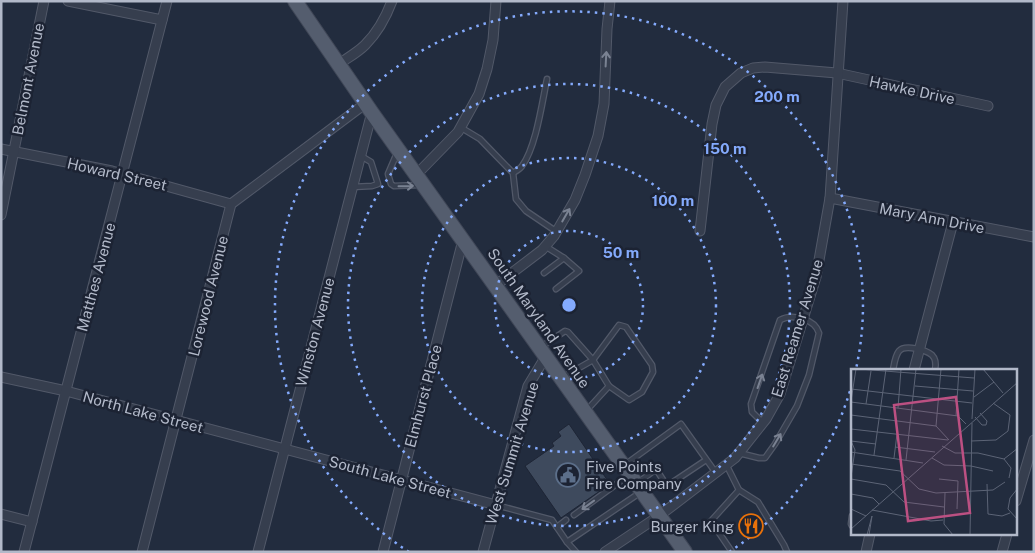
<svg xmlns="http://www.w3.org/2000/svg" width="1035" height="553" font-family="'Public Sans',sans-serif">
	<rect width="100%" height="100%" fill="#222c3e"/>
	<polygon fill="#3e4a5d" stroke="#1e2535" points="569,424 610,484 561,518 525,466 554,446 552,443 561,436 558,432"/>
	<g fill="none" stroke-linecap="round" stroke-linejoin="round">
		<g stroke="#525969" stroke-width="7">
			<g id="lane">
				<polyline points="460,127 480,139 513,173 516,199 526,211 557,232"/>
				<polyline points="397,153 388,174 391,184 394,186 419,185"/>
				<path d="M513 173C516 171 520 169 522 166 536 147 542 103 547 79"/>
				<polyline points="352,187 372,186 378,184 371,162 361,156"/>
				<polyline points="545,246 564,258 579,271 556,289"/>
				<polyline points="544,273 564,258"/>
				<polyline points="541,347 565,331 568,332 593,360 619,325 626,327 652,365 653,372 642,392 629,400 609,386"/>
				<path d="M893 370C894 365 895 356 899 351 905 344 926 350 932 355 936 359 936 365 935 370"/>
				<polyline points="563,377 593,360 609,386 586,411"/>
				<path d="M739 453 759 458H765L775 444 797 406 809 375 819 333C815 319 792 313 780 320L751 404 752 412 763 423"/>
				<polyline points="626,464 681,424 716,473"/>
				<polyline points="726,464 739,490 758,502 784,545 787,552"/>
				<polyline points="639,482 656,469 667,486 706,460"/>
				<polyline points="496,505 552,520 567,542 576,552"/>
				<polyline points="574,515 629,475"/>
				<polyline points="852,516 851,524 852,526"/>
				<polyline points="557,527 566,520"/>
				<polyline points="567,542 641,492"/>
				<polyline points="732,552 711,521 720,511 739,490"/>
			</g>
		</g>
		<g stroke="#525969" stroke-width="11">
			<g id="street">
				<polyline points="68,1 162,20"/>
				<path d="M339 64C347 58 357 53 365 45 377 33 386 17 392 1"/>
				<polyline points="1,149 112,171 231,204"/>
				<polyline points="417,174 458,132 479,94 487,69 493,40 496,1"/>
				<polyline points="830,198 1034,237"/>
				<polyline points="1,215 44,1"/>
				<polyline points="700,231 712,124 716,105 725,87 741,73 753,68 765,67 837,73 988,106"/>
				<polyline points="496,285 542,250 554,236 575,200 585,175 598,136 604,104 607,29 610,1"/>
				<polyline points="914,370 953,222"/>
				<polyline points="1,377 66,391 496,505"/>
				<polyline points="1016,501 1034,440"/>
				<polyline points="1,514 32,522"/>
				<polyline points="24,552 167,1"/>
				<polyline points="142,552 231,204 366,103"/>
				<polyline points="258,552 372,112"/>
				<polyline points="383,552 463,240"/>
				<polyline points="483,552 528,386 546,356"/>
				<polyline points="605,552 659,516 735,458 766,419 780,394 816,277 830,198 843,1"/>
				<polyline points="866,552 870,534"/>
				<polyline points="1002,552 1007,534"/>
			</g>
		</g>
		<g stroke="#404757" stroke-width="16">
			<polyline id="primary" points="295,1 372,113 685,552"/>
		</g>
		<use href="#lane" stroke="#363e4e" stroke-width="4.5"/>
		<use href="#street" stroke="#363e4e" stroke-width="9"/>
		<use href="#primary" stroke="#545d6e" stroke-width="14"/>
	</g>
	<defs><path id="oneway-shaft" d="M-6 0H5M1.5-3L5.5 0L1.5 3" fill="none" stroke-width="1.6" stroke-linecap="round" stroke-linejoin="round" transform="scale(1.25)"/></defs>
	<g stroke="#7a8292">
		<use href="#oneway-shaft" transform="translate(606 59) rotate(-87)"/>
		<use href="#oneway-shaft" transform="translate(406 186) rotate(-1)"/>
		<use href="#oneway-shaft" transform="translate(566 215) rotate(-60)"/>
		<use href="#oneway-shaft" transform="translate(760 381) rotate(-71)"/>
		<use href="#oneway-shaft" transform="translate(777 440) rotate(-59)"/>
		<use href="#oneway-shaft" transform="translate(588 505) rotate(144)"/>
	</g>
	<g fill="none" stroke="#84aafc" stroke-width="2.5" stroke-dasharray="2.5 5">
		<circle cx="569" cy="305" r="74"/>
		<circle cx="569" cy="305" r="147"/>
		<circle cx="569" cy="305" r="221"/>
		<path d="M852 384A294 294 0 0 1 729 552M409 552A294 294 0 1 1 856 369"/>
	</g>
	<defs>
		<g id="civic-ring" transform="scale(1.25)"><circle r="9.5" fill="#1c2333" stroke="#5c6f8a" stroke-width="1.5"/><path d="M-.6-6.5H3V-4.5H.6V-3L4-1V1h2V6H-6V1h2V-1L-.6-3ZM-1.2 2.5V6h2.4V2.5Z" fill="#5c6f8a"/></g>
		<g id="restaurant-ring" transform="scale(1.25)"><circle r="9.5" fill="#1c2333" stroke="#e8710a" stroke-width="1.5"/><path d="M-5-6h1v4h1v-4h1v4h1v-4h1v5L-1.5 .5V6h-2V.5L-5-1ZM5-6V6H3V1.5H1.5Q1.5-4 5-6Z" fill="#e8710a"/></g>
	</defs>
	<g fill-rule="evenodd">
		<use href="#civic-ring" x="568" y="475"/>
		<use href="#restaurant-ring" x="751" y="526"/>
	</g>
	<g text-anchor="middle" dominant-baseline="central" stroke-width="5" stroke-linejoin="round" paint-order="stroke">
		<g font-size="15" fill="#b2b9c9" stroke="#1c2333">
			<text transform="translate(28 79) rotate(-79)">Belmont Avenue</text>
			<text transform="translate(912 90) rotate(12)">Hawke Drive</text>
			<text transform="translate(117 174) rotate(13)">Howard Street</text>
			<text transform="translate(932 218) rotate(11)">Mary Ann Drive</text>
			<text transform="translate(96 277) rotate(-75)">Matthes Avenue</text>
			<text transform="translate(208 296) rotate(-76)">Lorewood Avenue</text>
			<text transform="translate(539 318) rotate(55)">South Maryland Avenue</text>
			<text transform="translate(797 328) rotate(-73)">East Reamer Avenue</text>
			<text transform="translate(315 332) rotate(-75)">Winston Avenue</text>
			<text transform="translate(423 396) rotate(-75)">Elmhurst Place</text>
			<text transform="translate(143 412) rotate(15)">North Lake Street</text>
			<text transform="translate(512 453) rotate(-73)">West Summit Avenue</text>
			<text transform="translate(390 477) rotate(15)">South Lake Street</text>
		</g>
		<g font-size="15" fill="#b2b9c9" stroke="#1c2333" text-anchor="start">
			<text x="586" y="466">Five Points<tspan x="586" dy="17">Fire Company</tspan></text>
			<text x="734" y="526" text-anchor="end">Burger King</text>
		</g>
	</g>
	<g transform="translate(851 369)">
		<rect width="166" height="166" fill="#222c3e"/>
		<path fill="none" stroke="#5c6476" stroke-width="1" d="M8 0 123 9M132 0 152 24M64 17 122 22M0 20 121 34M123 28 143 13M0 32 5 0M0 33 107 47 115 55M15 35 20 2M47 39 50 0M0 46 85 57 98 71M105 47 108 0M124 48 131 56H135L136 52 129 44M121 50 124 0M85 57 90 0M0 60 97 71M0 72 4 81 0 108M0 72 25 75M120 72 145 71 157 62 159 46 142 34M91 77 104 84H127L153 90 160 99 158 109M44 78 84 83M0 83 72 94M23 86 35 0M43 89 46 65M81 89 93 96 120 97 142 102M153 90 167 79M55 91 65 0M0 95 49 102 68 120 85 124 142 121 154 113M0 110 35 116 53 133 93 138M88 110 107 112 106 140M136 115 137 145 151 147 159 144M167 119 159 129 157 140 167 151M94 124 93 155 102 166M0 125 22 129 28 135M0 140 15 147M21 141 80 152 92 151M0 160 167 13M16 166 21 147M18 166 21 147M119 166 121 54"/>
		<path fill="#bc5082" fill-opacity="0.15" stroke="#bc5082" stroke-width="2.5" d="M105 28 119 144 57 152 43 36Z"/>
		<rect width="166" height="166" fill="none" stroke="#b2b9c9" stroke-width="2.5"/>
	</g>
	<circle cx="569" cy="305" r="8" fill="#84aafc" stroke="#1c2333" stroke-width="2.5"/>
	<g font-size="15" text-anchor="middle" font-weight="bold" fill="#84aafc" stroke="#1c2333" stroke-width="5" stroke-linejoin="round" paint-order="stroke">
		<text x="777" y="102">200 m</text>
		<text x="725" y="154">150 m</text>
		<text x="673" y="206">100 m</text>
		<text x="621" y="258">50 m</text>
	</g>
	<rect width="1035" height="553" fill="none" stroke="#b2b9c9" stroke-width="5"/>
</svg>
